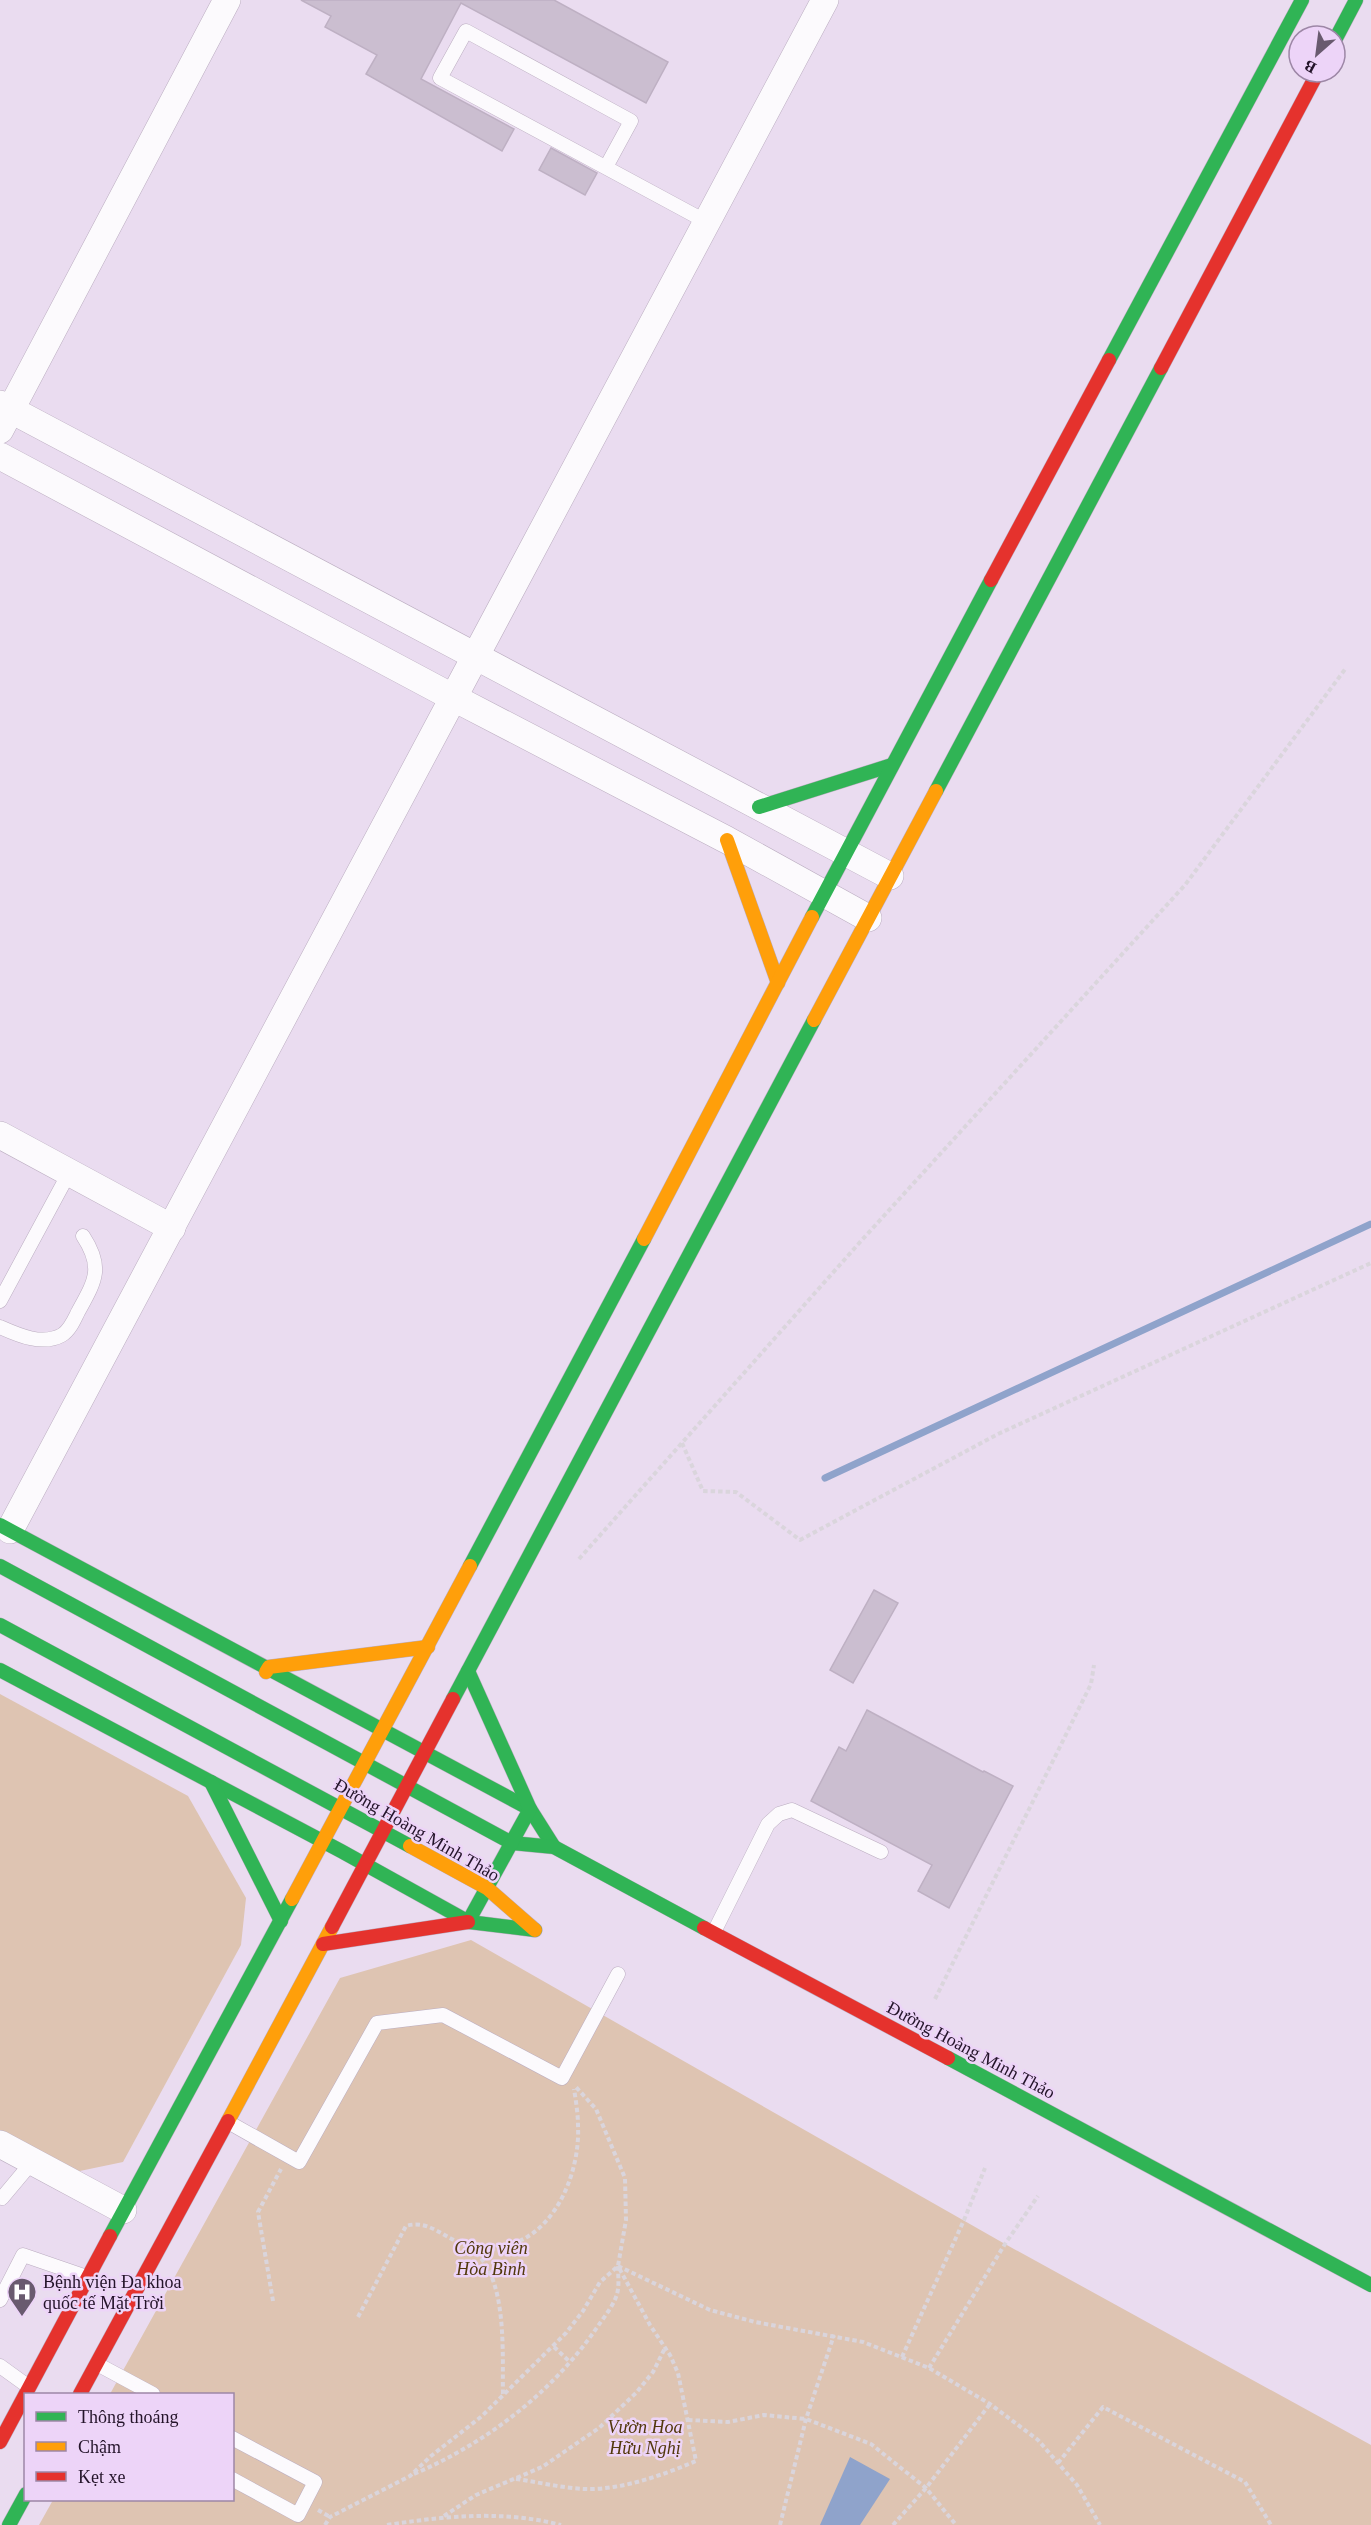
<svg xmlns="http://www.w3.org/2000/svg" width="1371" height="2525" font-family="Georgia,serif">
	<rect width="100%" height="100%" fill="#eadcf0"/>
	<g fill="#dec4b2">
		<polygon points="0,1694 188,1796 246,1898 241,1945 123,2162 75,2172 0,2133"/>
		<polygon points="471,1940 1005,2244 1371,2445 1371,2525 39,2525 53,2500 232,2500 232,2394 110,2394 340,1978"/>
	</g>
	<polygon fill="#8fa3cb" points="850,2457 890,2479 860,2525 820,2525"/>
	<g fill="none" stroke-linecap="round" stroke-linejoin="round">
		<polyline stroke="#8fa3cb" stroke-width="7" points="825,1478 1371,1224"/>
	</g>
	<g fill="#cbbed0" stroke="#beb0c3" stroke-width="1.5">
		<polygon points="301,0 554,0 668,62 646,103 461,3 421,79 514,129 502,151 366,74 377,55 325,27 331,16"/>
		<polygon points="551,148 597,173 585,195 539,170"/>
		<polygon points="874,1590 898,1603 853,1683 830,1670"/>
		<polygon points="867,1710 983,1772 984,1771 1013,1786 949,1908 918,1891 932,1865 811,1801 839,1747 846,1751"/>
	</g>
	<g fill="none" stroke-linecap="round" stroke-linejoin="round">
		<g stroke="#bbadc0" stroke-width="15">
			<g id="lane">
				<polyline points="606,167 631,121 466,31 440,78 692,214 707,222"/>
				<polyline points="0,1301 69,1173"/>
				<path d="M0 1327C18 1335 42 1346 62 1335 70 1330 74 1320 78 1312 95 1281 104 1268 83 1236"/>
				<polyline points="714,1932 768,1824 779,1814 792,1810 881,1852"/>
				<polyline points="228,2122 299,2162 377,2023 443,2015 562,2078 618,1974"/>
				<polyline points="0,2197 2,2198 33,2161"/>
				<polyline points="0,2300 23,2255 87,2277"/>
				<polyline points="97,2364 153,2394"/>
				<polyline points="0,2366 29,2387"/>
				<polyline points="232,2438 315,2482 298,2515 232,2479"/>
			</g>
		</g>
		<g stroke="#bbadc0" stroke-width="28">
			<g id="street">
				<polyline points="0,404 890,876"/>
				<polyline points="0,430 227,0"/>
				<polyline points="0,456 454,698 727,840 868,918"/>
				<polyline points="0,1135 172,1228"/>
				<polyline points="10,1530 825,0"/>
				<polyline points="0,2144 123,2210"/>
			</g>
		</g>
		<g stroke="#bbadc0" stroke-width="15">
			<g id="fast">
				<polyline points="1335,40 1356,0"/>
				<polyline points="1109,360 1302,0"/>
				<polyline points="936,791 1161,368"/>
				<polyline points="759,807 892,765"/>
				<polyline points="812,917 991,580"/>
				<polyline points="0,1525 530,1809 554,1847"/>
				<polyline points="0,1566 512,1843 554,1847 704,1928"/>
				<polyline points="470,1566 644,1239"/>
				<polyline points="0,1625 410,1846"/>
				<polyline points="0,1670 341,1851 469,1922 535,1930"/>
				<polyline points="468,1671 530,1809 468,1922"/>
				<polyline points="453,1699 814,1020"/>
				<polyline points="211,1782 281,1921"/>
				<polyline points="948,2058 1371,2285"/>
				<polyline points="110,2236 292,1899"/>
				<polyline points="9,2525 26,2494"/>
			</g>
		</g>
		<g stroke="#bbadc0" stroke-width="15">
			<g id="slow">
				<polyline points="727,840 778,983"/>
				<polyline points="814,1020 936,791"/>
				<polyline points="644,1239 812,917"/>
				<polyline points="266,1672 269,1667 428,1647"/>
				<polyline points="410,1846 487,1888 535,1930"/>
				<polyline points="292,1899 470,1566"/>
				<polyline points="228,2121 332,1927"/>
			</g>
		</g>
		<g stroke="#bbadc0" stroke-width="15">
			<g id="jam">
				<polyline points="1161,368 1318,72"/>
				<polyline points="991,580 1109,360"/>
				<polyline points="332,1927 453,1699"/>
				<polyline points="704,1928 948,2058"/>
				<polyline points="323,1944 468,1922"/>
				<polyline points="80,2394 228,2121"/>
				<polyline points="0,2442 110,2236"/>
			</g>
		</g>
		<g stroke="#dad5dc" stroke-width="4" stroke-dasharray="4.5 3" stroke-linecap="butt">
			<polyline points="682,1443 703,1491 736,1492 800,1540 998,1434 1371,1263"/>
			<polyline points="579,1559 861,1241 1185,885 1346,668"/>
			<polyline points="935,1999 1091,1684 1094,1665"/>
			<path d="M476 2253C489 2249 504 2248 517 2242 559 2225 580 2169 578 2126 578 2114 576 2101 574 2089"/>
			<polyline points="618,2266 710,2310 755,2322 863,2342 929,2368 990,2404 1038,2440 1077,2485 1100,2525"/>
			<polyline points="273,2301 258,2212 281,2169"/>
			<path d="M358 2317 406 2226C422 2221 434 2229 448 2237 457 2242 469 2246 476 2253 508 2282 502 2356 503 2395"/>
			<polyline points="554,2347 570,2362"/>
			<polyline points="902,2357 964,2220 985,2168"/>
			<polyline points="929,2368 1005,2244 1038,2196"/>
			<polyline points="688,2420 728,2422 764,2415 806,2419 871,2444 926,2488 956,2525"/>
			<polyline points="1058,2463 1103,2407 1245,2482 1271,2525"/>
			<path d="M414 2474C488 2442 553 2392 598 2326 605 2316 617 2301 618 2289 619 2282 618 2274 618 2266"/>
			<path d="M516 2479C538 2482 562 2488 585 2489 622 2490 663 2475 696 2461L678 2373 670 2355 650 2325 618 2266"/>
			<polyline points="318,2510 330,2517"/>
			<polyline points="444,2516 476,2495 542,2467 599,2428 636,2393 653,2372 665,2348"/>
			<polyline points="325,2525 330,2517 410,2476 431,2456 482,2416 566,2333 583,2311 600,2282 618,2266 626,2220 625,2178 596,2109 575,2086"/>
			<path d="M387 2525C445 2516 503 2510 561 2525"/>
			<polyline points="780,2525 806,2419 834,2335"/>
			<polyline points="893,2525 926,2488 990,2404"/>
		</g>
		<use href="#lane" stroke="#fcfafd" stroke-width="14"/>
		<use href="#street" stroke="#fcfafd" stroke-width="27"/>
		<use href="#fast" stroke="#30b455" stroke-width="14"/>
		<use href="#slow" stroke="#ff9f0a" stroke-width="14"/>
		<use href="#jam" stroke="#e5322d" stroke-width="14"/>
	</g>
	<defs>
		<g id="hospital-pin" transform="scale(1.5)"><path d="M0 17L-7.5 6A9.5 9.5 0 1 1 7.5 6Z" fill="#695a6f" stroke="#edd4f8"/><path d="M-5-5h3v3.5h4V-5h3V5h-3V1.5h-4V5h-3Z" fill="#fff"/></g>
	</defs>
	<g fill-rule="evenodd">
		<use href="#hospital-pin" x="22" y="2292"/>
	</g>
	<g text-anchor="middle" dominant-baseline="central" stroke-width="5" stroke-linejoin="round" paint-order="stroke">
		<g font-size="18" fill="#24142a" stroke="#edd4f8">
			<text transform="translate(417 1830) rotate(30)">Đường Hoàng Minh Thảo</text>
			<text transform="translate(971 2050) rotate(28)">Đường Hoàng Minh Thảo</text>
		</g>
		<g font-size="18" font-style="italic" fill="#52380c" stroke="#edd4f8">
			<text x="491" y="2248">Công viên<tspan x="491" dy="21">Hòa Bình</tspan></text>
			<text x="645" y="2427">Vườn Hoa<tspan x="645" dy="21">Hữu Nghị</tspan></text>
		</g>
		<g font-size="18" fill="#24142a" stroke="#edd4f8" text-anchor="start">
			<text x="43" y="2282">Bệnh viện Đa khoa<tspan x="43" dy="21">quốc tế Mặt Trời</tspan></text>
		</g>
	</g>
	<rect x="24" y="2393" width="210" height="108" fill="#edd4f8" stroke="#9d87a6" stroke-width="1.5"/>
	<rect x="36" y="2412" width="30" height="9" fill="#30b455" stroke="#9d87a6" stroke-width="1.5"/>
	<text x="78" y="2423" font-size="18" fill="#24142a">Thông thoáng</text>
	<rect x="36" y="2442" width="30" height="9" fill="#ff9f0a" stroke="#9d87a6" stroke-width="1.5"/>
	<text x="78" y="2453" font-size="18" fill="#24142a">Chậm</text>
	<rect x="36" y="2472" width="30" height="9" fill="#e5322d" stroke="#9d87a6" stroke-width="1.5"/>
	<text x="78" y="2483" font-size="18" fill="#24142a">Kẹt xe</text>
	<g transform="translate(1317 54) rotate(208)"><circle r="28" fill="#edd4f8" stroke="#9d87a6" stroke-width="1.5"/>
	<path d="M0-4.5L10 22L0 15L-10 22Z" fill="#695a6f"/>
	<text y="-9" font-size="16" font-weight="bold" text-anchor="middle" fill="#24142a">B</text>
	</g>
</svg>
